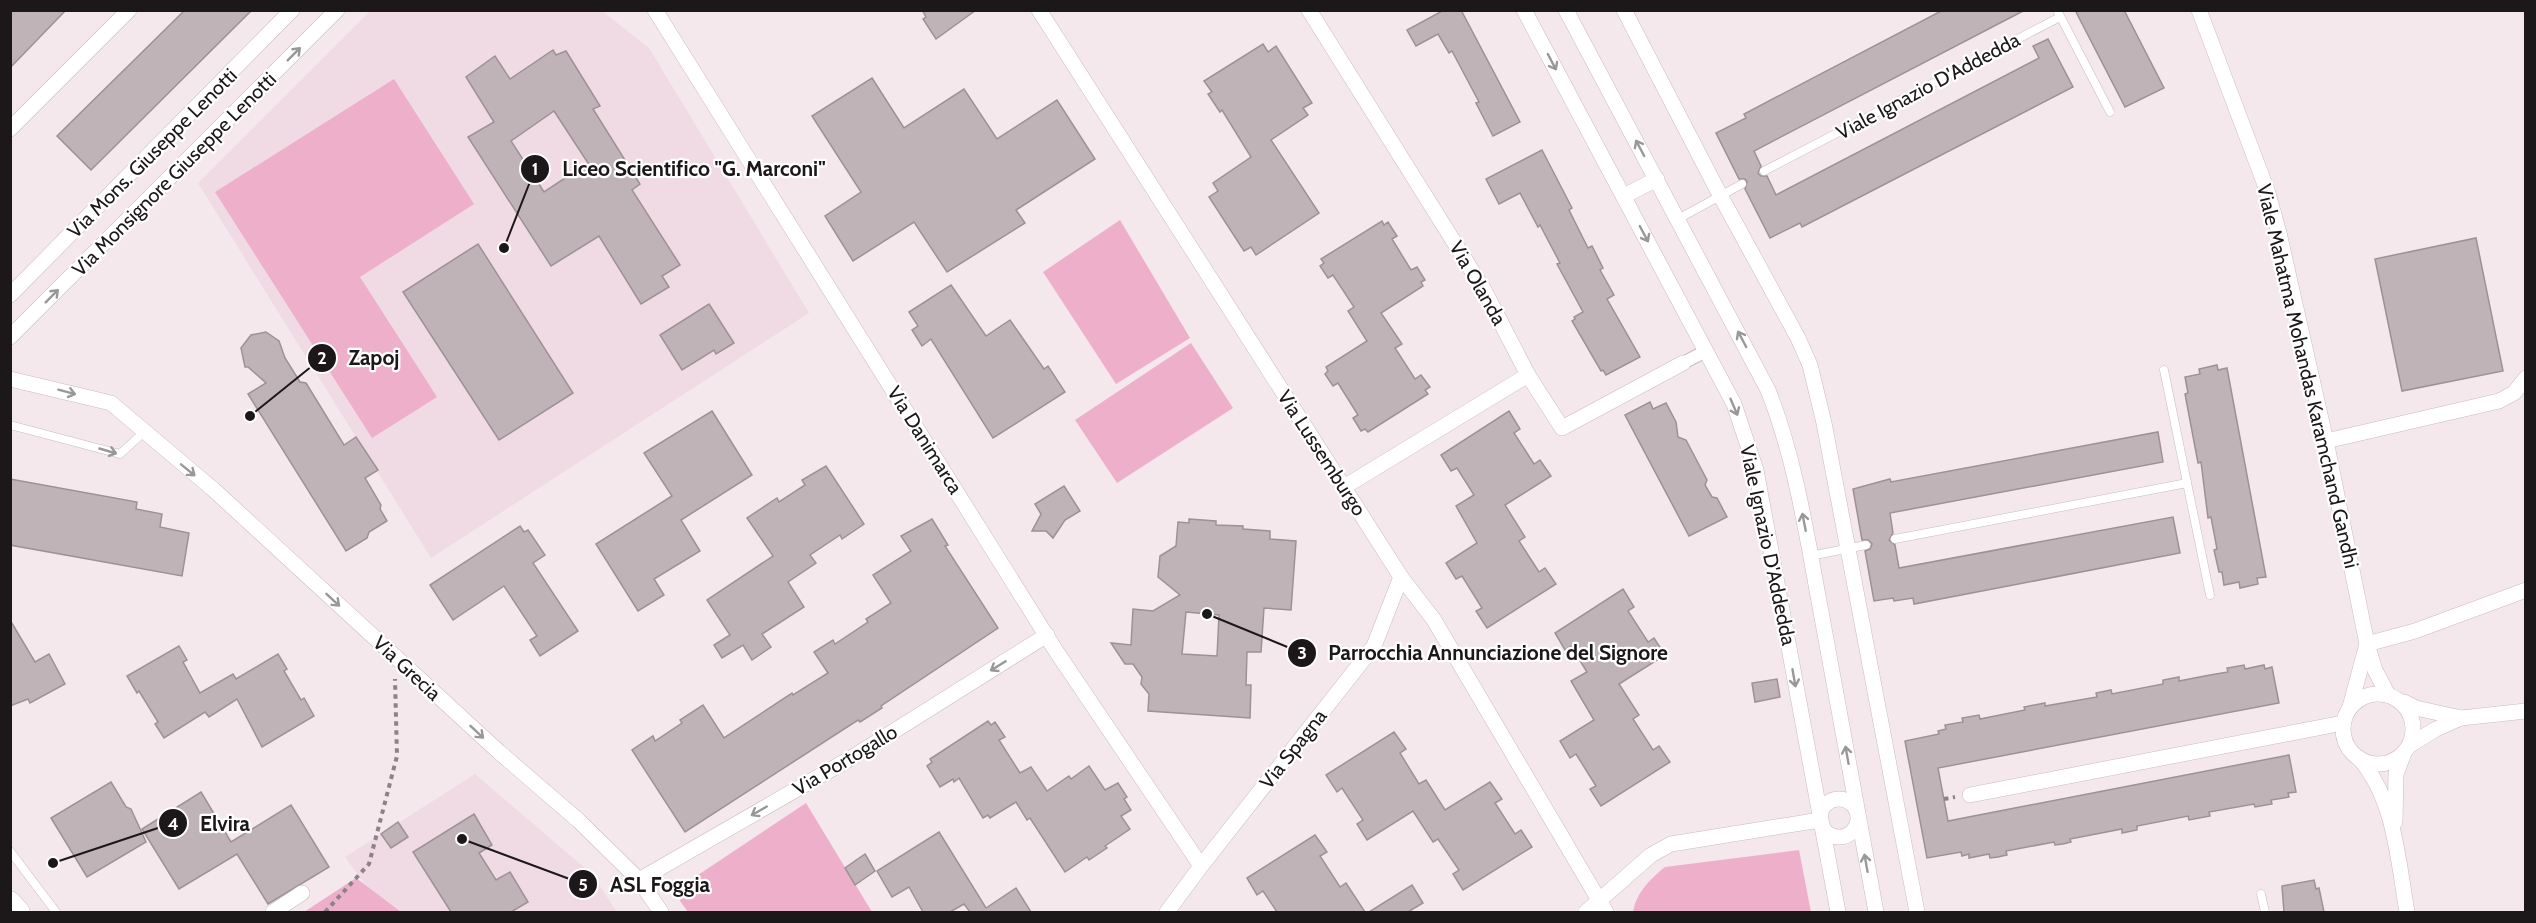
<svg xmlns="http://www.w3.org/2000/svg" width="2536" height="923" font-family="Cabin,sans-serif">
	<rect width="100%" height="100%" fill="#f5e8ed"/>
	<g fill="#f0dae3">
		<polygon points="370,11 602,11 649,48 809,313 431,558 198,183"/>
		<polygon points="475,774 592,874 617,912 400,912 366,886 345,857"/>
	</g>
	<g fill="#eeafca">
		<polygon points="394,79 474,204 360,277 437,397 372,438 215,192"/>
		<polygon points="1120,220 1190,338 1116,384 1043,272"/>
		<polygon points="1191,343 1233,408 1117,483 1075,420"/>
		<polygon points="806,803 872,912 688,912 680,901 686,883"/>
		<path d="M1799 850 1811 912H1633C1636 893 1650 879 1665 867Z"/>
		<polygon points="356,878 401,912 304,912"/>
	</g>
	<g fill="#c0b3b8" stroke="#9d9196" stroke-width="1.5" fill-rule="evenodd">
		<polygon points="10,10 66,10 10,68"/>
		<polygon points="185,10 252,10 91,170 57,136"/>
		<polygon points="922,10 976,10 936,39 923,19 926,17"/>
		<polygon points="1444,10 1461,10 1520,122 1493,136 1476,103 1479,102 1452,51 1449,53 1438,34 1416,46 1407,30"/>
		<polygon points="1943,10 2025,10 1754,151 1761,166 1758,173 1761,176 1767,176 1776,195 2039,58 2033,46 2048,39 2073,87 1802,227 1800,223 1770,238 1745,189 1747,182 1745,179 1739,179 1716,133 1746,118 1744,114"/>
		<polygon points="2075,10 2124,10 2164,88 2125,107"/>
		<polygon points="1263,44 1268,52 1276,46 1312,103 1303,108 1308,115 1271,140 1319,213 1256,255 1251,247 1244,251 1209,197 1218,191 1213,183 1251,157 1222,110 1220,112 1208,94 1212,92 1204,81"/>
		<path d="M553 50 556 55 566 51 600 106 593 109 640 184 632 190 680 265 662 276 669 287 641 304 599 236 551 266 468 137 494 122 466 77 495 56 510 79ZM554 111 588 163 544 192 511 141Z"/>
		<polygon points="872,78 904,128 964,89 997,139 1057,100 1095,159 1016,210 1025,223 947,272 914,222 853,261 825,216 861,192 812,116"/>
		<polygon points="1542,150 1572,208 1569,210 1588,248 1592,246 1603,268 1600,270 1614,295 1607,299 1640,357 1606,375 1603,370 1601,371 1572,321 1575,319 1574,317 1583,312 1557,264 1560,263 1540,225 1538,227 1520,193 1499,204 1486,179"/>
		<polygon points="1382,221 1384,225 1388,222 1397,236 1392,239 1411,270 1417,267 1425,280 1421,282 1423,286 1381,313 1402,344 1395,348 1415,379 1421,375 1430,387 1425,390 1428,394 1368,432 1365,429 1361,431 1353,418 1358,415 1338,383 1333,386 1325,374 1328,371 1326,367 1367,341 1348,311 1354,307 1333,275 1328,278 1320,266 1324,263 1321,259"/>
		<polygon points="2476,238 2503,371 2402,391 2375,259"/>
		<polygon points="478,244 573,393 499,440 403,292"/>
		<polygon points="951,285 986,336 1010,320 1044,369 1048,366 1065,392 993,438 931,339 922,346 912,330 918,326 909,312"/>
		<polygon points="709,304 734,343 716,354 714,350 682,370 660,335"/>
		<polygon points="266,332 279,341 285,358 300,382 306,383 344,445 356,437 378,470 365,478 381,505 380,509 387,521 369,532 367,538 346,551 248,394 266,383 248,367 245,367 241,348 251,335"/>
		<polygon points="2217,365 2218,370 2227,368 2266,577 2257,578 2258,584 2240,588 2239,582 2224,585 2222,572 2219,572 2214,550 2217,549 2211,517 2208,518 2201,462 2198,463 2185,394 2188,393 2185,377 2200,374 2199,369"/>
		<polygon points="1650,402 1653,409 1666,403 1676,422 1678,437 1686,440 1707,480 1705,485 1712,497 1717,498 1727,517 1689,536 1625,415"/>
		<polygon points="712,411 752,475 681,520 700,551 654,579 664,595 638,611 596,544 672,496 644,453"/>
		<polygon points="1509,411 1520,429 1514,433 1534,464 1540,460 1551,476 1505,505 1525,537 1519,541 1539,572 1545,568 1556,584 1487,628 1476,611 1482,608 1462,576 1456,579 1446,563 1477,543 1456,506 1474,495 1457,468 1451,471 1441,455"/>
		<polygon points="2158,432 2163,462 1890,513 1893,533 1889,540 1895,545 1899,568 2173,517 2180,553 1914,604 1913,598 1894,601 1893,598 1874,601 1865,551 1870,549 1872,544 1868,540 1862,540 1853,489 1890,479 1891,482"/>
		<polygon points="826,466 864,524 842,539 840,535 810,555 816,563 788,582 804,607 762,634 771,647 752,660 743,645 722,658 714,645 730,635 707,600 773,556 747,518 777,498 779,502 805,485 802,480"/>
		<polygon points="10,479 137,502 136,509 162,514 160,527 189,533 182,576 10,545"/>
		<polygon points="1064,486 1080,511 1065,520 1053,538 1046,531 1032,531 1041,514 1035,504"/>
		<polygon points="932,519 948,545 945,546 998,628 881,706 882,708 860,722 858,720 685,832 632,750 653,736 655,741 682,723 680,720 703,705 724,738 792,693 793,695 828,673 814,652 833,640 835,644 868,622 866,619 891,603 873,575 911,551 901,536"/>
		<path d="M1189 519 1216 521V525L1243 526V529L1270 531V539L1296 541 1291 610 1264 608 1261 652H1247L1246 685H1251L1250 718 1148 711 1149 694 1141 684 1142 677 1133 664H1125L1111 643 1131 645 1133 609 1153 611 1180 595 1158 577 1160 556 1176 546 1178 522 1189 523ZM1186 612 1219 615 1217 656 1182 654Z"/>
		<polygon points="520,526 524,532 528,530 545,555 533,563 578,631 540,656 530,640 537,636 504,586 453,620 430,585"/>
		<polygon points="1623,589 1634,607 1628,611 1648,642 1654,638 1665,655 1619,684 1639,715 1633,719 1653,750 1659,746 1670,762 1601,806 1590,789 1596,786 1576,754 1570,758 1560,741 1594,720 1571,681 1587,672 1571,646 1565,650 1555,633"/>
		<polygon points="10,620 35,662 49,654 65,684 30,703 28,699 10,706"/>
		<polygon points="179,646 187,660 183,662 200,693 233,674 236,679 278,654 287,669 284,671 301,700 304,698 314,716 262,747 237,699 209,717 205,712 164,738 155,724 158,722 139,691 137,693 127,676"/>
		<polygon points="2244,665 2245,669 2264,665 2265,669 2272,667 2279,703 1938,768 1948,821 2289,755 2296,792 2288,793 2289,797 2271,800 2272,804 2255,807 2254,804 2209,812 2210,816 2189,820 2188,816 2137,826 2137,830 2122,833 2122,829 2070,839 2071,842 2063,844 2055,845 2054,842 2006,851 2007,855 1998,857 1990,858 1989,854 1969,858 1969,854 1962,856 1961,852 1927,858 1905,741 1939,734 1938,731 1946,729 1945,725 1963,722 1962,718 1979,715 1980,719 2025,710 2024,707 2045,703 2045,706 2097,697 2096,693 2111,690 2112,694 2163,684 2163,680 2179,677 2179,681 2210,675 2228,672 2227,668"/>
		<polygon points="1777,679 1780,697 1755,702 1752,683"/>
		<polygon points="988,721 991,725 995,722 1005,737 999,740 1020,773 1031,767 1047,791 1069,776 1071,779 1089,766 1105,790 1118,783 1127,797 1124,799 1131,810 1121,816 1130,829 1105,846 1107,848 1089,860 1087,857 1065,872 1030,818 1027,820 1016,802 990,818 988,815 983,818 959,778 954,782 953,779 940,787 927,766 932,762 930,759"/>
		<polygon points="1394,732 1406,749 1400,753 1419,784 1426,780 1445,810 1490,782 1502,799 1495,803 1515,834 1521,830 1532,847 1463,890 1453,874 1459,870 1438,839 1433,842 1413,811 1367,840 1357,824 1363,820 1342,788 1337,792 1326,775"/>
		<polygon points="111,782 126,807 131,809 146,842 87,877 51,818"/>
		<polygon points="201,792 231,842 291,805 329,867 268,904 237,854 179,889 142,829"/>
		<polygon points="474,814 492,845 479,853 496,880 510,872 528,902 511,912 451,912 413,852"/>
		<polygon points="398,822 408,837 391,848 381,834"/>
		<polygon points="939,832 986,908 1016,888 1031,912 970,912 964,904 950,912 923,912 909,887 892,897 877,871"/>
		<polygon points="1315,835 1327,852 1320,856 1340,887 1346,883 1365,912 1277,912 1263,891 1257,895 1247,878"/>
		<polygon points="865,854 875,871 855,885 845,868"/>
		<polygon points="2314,880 2316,889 2319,888 2324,912 2284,912 2282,886"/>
		<polygon points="1412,885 1423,903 1408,912 1369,912"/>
	</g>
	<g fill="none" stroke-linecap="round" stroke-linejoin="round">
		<g stroke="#c8bbc0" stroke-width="9">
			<g id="service">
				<polyline points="2057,10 2110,112"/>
				<polyline points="1764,171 2060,17"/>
				<polyline points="1678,219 1742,184"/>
				<polyline points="2164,370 2210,595"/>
				<polyline points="10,425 120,454 143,433"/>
				<polyline points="1895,539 2187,483"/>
				<polyline points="1810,556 1866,545"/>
				<polyline points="10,851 56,912"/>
				<polyline points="2261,894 2265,912"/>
			</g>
		</g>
		<g stroke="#c8bbc0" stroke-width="14">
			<polyline id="pedestrian" points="1683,363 1706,351"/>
		</g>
		<g stroke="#c8bbc0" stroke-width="16">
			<g id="minor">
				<polyline points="655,10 1056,651 1201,866"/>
				<polyline points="1039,10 1401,577 1434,620 1606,912"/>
				<polyline points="1309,10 1484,290 1528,375 1344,487"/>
				<polyline points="1524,10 1734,404 1756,470 1838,912"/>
				<path d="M1566 10 1768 390C1796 461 1807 537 1821 612 1839 712 1857 812 1876 912"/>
				<polyline points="1624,10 1720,195 1798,338 1810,365 1824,423 1917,912"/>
				<polyline points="2199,10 2267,190 2279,233 2326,441 2367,644 2375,670 2388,695"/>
				<polyline points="10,129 129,10"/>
				<polyline points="1624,196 1657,179"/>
				<polyline points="10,295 292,10"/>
				<polyline points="10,337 337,10"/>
				<polyline points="1528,375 1562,428 1683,363"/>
				<polyline points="10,379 111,403 214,490 499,752 579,821 639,880 661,912"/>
				<polyline points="2326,441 2499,401 2514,393 2526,378"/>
				<polyline points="2367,644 2415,631 2526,590"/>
				<circle cx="2378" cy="729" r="35"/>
				<polyline points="2404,702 2416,708 2461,718"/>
				<polyline points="2350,707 2367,644"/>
				<polyline points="2410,745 2436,729 2461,718 2526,711"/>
				<path d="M2359 758C2395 799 2398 861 2407 912"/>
				<polyline points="1970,795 2343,723"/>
				<circle cx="1839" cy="818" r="19"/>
				<polyline points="2395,822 2396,774 2404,753"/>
				<polyline points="639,880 851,758 1047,635"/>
				<polyline points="273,912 302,893"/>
				<polyline points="1167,912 1201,866 1374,646 1401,577"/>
				<polyline points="1586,912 1651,855 1671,844 1820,820"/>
			</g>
		</g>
		<g stroke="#c8bbc0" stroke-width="21">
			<polyline id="tertiary" points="10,901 20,912"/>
		</g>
		<g stroke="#8c8386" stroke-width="4" stroke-dasharray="4.5 4.5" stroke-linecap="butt">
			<polyline points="1944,799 1955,797"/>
			<polyline points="325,912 369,864 397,756 395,679"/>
		</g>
		<use href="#service" stroke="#fff" stroke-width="8"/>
		<use href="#pedestrian" stroke="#fff" stroke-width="12"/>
		<use href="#minor" stroke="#fff" stroke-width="15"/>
		<use href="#tertiary" stroke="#fff" stroke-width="20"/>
	</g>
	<defs><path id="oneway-shaft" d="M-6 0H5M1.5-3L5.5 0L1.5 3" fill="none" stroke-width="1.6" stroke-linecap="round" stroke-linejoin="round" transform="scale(1.5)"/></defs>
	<g stroke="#999798">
		<use href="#oneway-shaft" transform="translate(294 54) rotate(-45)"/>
		<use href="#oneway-shaft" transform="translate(1552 62) rotate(62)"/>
		<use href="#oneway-shaft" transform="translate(1640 148) rotate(-118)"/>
		<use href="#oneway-shaft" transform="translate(1644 234) rotate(62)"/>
		<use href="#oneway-shaft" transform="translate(52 296) rotate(-45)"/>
		<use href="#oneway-shaft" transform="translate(1742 339) rotate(-118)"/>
		<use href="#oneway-shaft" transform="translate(67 392) rotate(15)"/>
		<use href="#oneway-shaft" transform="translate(1734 407) rotate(67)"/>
		<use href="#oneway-shaft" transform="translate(108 451) rotate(16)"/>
		<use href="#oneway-shaft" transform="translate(188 470) rotate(39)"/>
		<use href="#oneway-shaft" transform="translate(1804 522) rotate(-101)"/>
		<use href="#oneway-shaft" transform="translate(333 600) rotate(43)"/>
		<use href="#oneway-shaft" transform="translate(998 666) rotate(148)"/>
		<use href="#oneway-shaft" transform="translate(1794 678) rotate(80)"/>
		<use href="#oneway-shaft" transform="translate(477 732) rotate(43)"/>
		<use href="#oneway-shaft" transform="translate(1847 755) rotate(-100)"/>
		<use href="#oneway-shaft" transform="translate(759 811) rotate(150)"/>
		<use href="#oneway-shaft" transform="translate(1866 863) rotate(-100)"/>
	</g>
	<g text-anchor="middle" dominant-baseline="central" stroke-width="4.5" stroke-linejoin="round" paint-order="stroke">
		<g font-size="20" fill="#1c1719" stroke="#fff">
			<text transform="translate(1928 86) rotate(-28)">Viale Ignazio D'Addedda</text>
			<text transform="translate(152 153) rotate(-45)">Via Mons. Giuseppe Lenotti</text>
			<text transform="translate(174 174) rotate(-45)">Via Monsignore Giuseppe Lenotti</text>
			<text transform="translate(1478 283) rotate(60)">Via Olanda</text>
			<text transform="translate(2308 376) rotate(77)">Viale Mahatma Mohandas Karamchand Gandhi</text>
			<text transform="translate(925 440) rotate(58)">Via Danimarca</text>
			<text transform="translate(1322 453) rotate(57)">Via Lussemburgo</text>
			<text transform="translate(1768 545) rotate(78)">Viale Ignazio D'Addedda</text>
			<text transform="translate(407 668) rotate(43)">Via Grecia</text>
			<text transform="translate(1293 749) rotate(-52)">Via Spagna</text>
			<text transform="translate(845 760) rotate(-31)">Via Portogallo</text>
		</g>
	</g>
	<path fill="none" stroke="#1c1719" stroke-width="2" d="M504 248L535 169M250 416L322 358M1207 614L1302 653M53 863L173 823M462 839L583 884"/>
	<g fill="#1c1719" stroke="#fff" stroke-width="2">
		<circle cx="504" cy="248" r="6"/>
		<circle cx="250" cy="416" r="6"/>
		<circle cx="1207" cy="614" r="6"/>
		<circle cx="53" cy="863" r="6"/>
		<circle cx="462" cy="839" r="6"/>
		<circle cx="535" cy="169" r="15"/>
		<circle cx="322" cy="358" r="15"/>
		<circle cx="1302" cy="653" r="15"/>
		<circle cx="173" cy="823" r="15"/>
		<circle cx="583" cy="884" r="15"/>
	</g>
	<g font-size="18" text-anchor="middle" font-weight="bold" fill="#fff">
		<text x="535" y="175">1</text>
		<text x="322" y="364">2</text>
		<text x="1302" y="659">3</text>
		<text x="173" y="830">4</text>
		<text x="583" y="891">5</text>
	</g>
	<g font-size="21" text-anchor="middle" font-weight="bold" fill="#1c1719" stroke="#fff" stroke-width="4.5" stroke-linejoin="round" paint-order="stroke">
		<text x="694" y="176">Liceo Scientifico "G. Marconi"</text>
		<text x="374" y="365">Zapoj</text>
		<text x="1498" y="660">Parrocchia Annunciazione del Signore</text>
		<text x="225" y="831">Elvira</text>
		<text x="660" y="892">ASL Foggia</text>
	</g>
	<rect width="2536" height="923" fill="none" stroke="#1c1719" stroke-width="24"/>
</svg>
